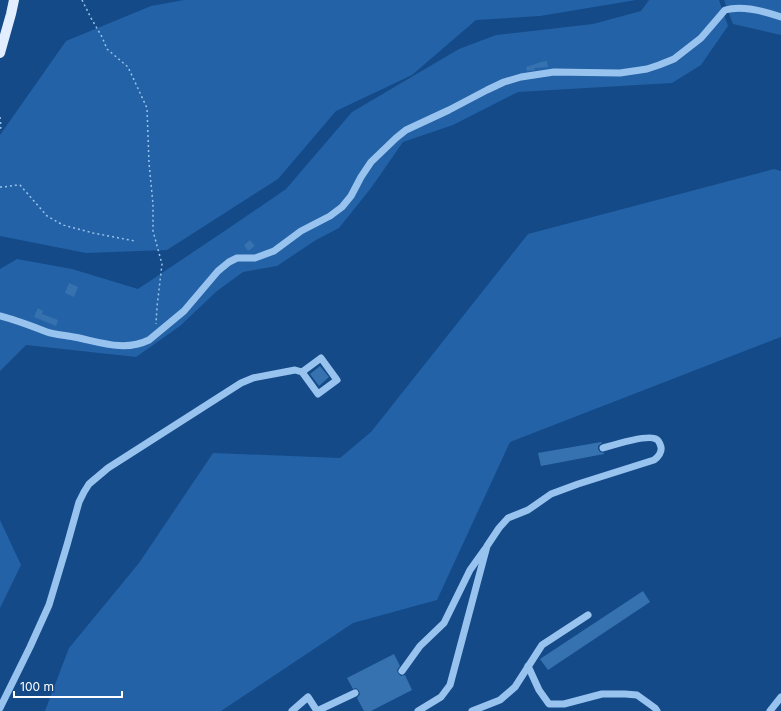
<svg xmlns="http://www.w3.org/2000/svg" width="781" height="711" font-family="Inter,sans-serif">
	<rect width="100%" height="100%" fill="#144a88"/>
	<g fill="#2362a6">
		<polygon points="184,0 636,0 540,16 476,20 412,75 336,111 278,179 167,250 86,253 0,236 0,135 66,41 151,6"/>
		<polygon points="649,0 719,0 728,26 701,65 672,83 518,92 453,125 403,142 371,188 339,228 316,240 277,266 243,272 217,291 180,326 136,357 26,345 0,371 0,269 17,259 72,269 138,289 229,228 286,189 352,112 459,49 496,35 593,24 641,11"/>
		<polygon points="724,0 781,0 781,35 733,24"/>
		<polygon points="774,169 781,171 781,337 510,442 437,600 353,623 221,711 45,711 69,648 139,563 213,453 340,458 371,432 528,234"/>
		<polygon points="0,520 21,565 0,608"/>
	</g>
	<g fill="#3772b0">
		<polygon points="547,61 548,67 534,68 535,70 527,71 526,67 541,62"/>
		<polygon points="250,240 255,246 248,251 244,245"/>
		<polygon points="69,283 78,287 74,297 65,293"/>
		<polygon points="38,308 43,311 42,314 58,320 56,326 34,317"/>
		<polygon points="320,366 329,377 319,386 310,374"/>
		<polygon points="601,442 602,443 598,446 598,449 600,452 604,453 604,454 541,466 538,453"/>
		<polygon points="643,591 650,602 548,670 540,659"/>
		<polygon points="394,654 400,666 397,670 398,673 401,676 405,675 412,690 371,711 364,711 357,698 360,694 359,691 356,688 353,689 347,678"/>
	</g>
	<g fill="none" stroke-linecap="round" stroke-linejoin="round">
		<g stroke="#99c3ef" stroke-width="1.5" stroke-dasharray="2 3" stroke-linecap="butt">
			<polyline points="82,0 91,18 102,37 107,49 128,67 147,108 149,163 153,204 153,231 162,264 157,307 156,324"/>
			<polyline points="0,117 1,127 0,130"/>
			<path d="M0 187C7 187 13 185 20 185L47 216 63 225 93 233 135 241"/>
		</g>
		<g stroke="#99c3ef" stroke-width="7">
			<path d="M0 316C16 320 31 326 47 332 55 335 65 335 74 337 100 342 124 352 149 340L184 311 218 271 229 262 237 258H255L274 251 301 231 330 216 342 207 351 196 361 177 371 162 396 138 406 130 449 110 487 90 504 82 521 77 554 72 620 73 647 69 659 65 674 59 701 38 725 10C742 5 764 11 781 17"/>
			<polyline points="528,666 539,690 549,704 564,704 602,694 625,694 637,695 655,708 657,711"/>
			<polyline points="402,671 420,646 444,623 470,570 485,549"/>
			<polyline points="0,708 30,647 49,605 67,545 79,502 84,492 89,484 108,468 241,383 253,378 295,370 302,372 318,394 337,380 321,358 302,372"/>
			<polyline points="292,711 308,697 317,711"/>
			<polyline points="317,711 355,693"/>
			<path d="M418 711 441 697 450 685 487 546 499 528 508 518 528 510 551 494 578 484 654 460C658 457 662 453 661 447 660 444 659 440 656 439 648 434 613 445 603 448"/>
			<polyline points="472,711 500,700 515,687 542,645 588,615"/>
			<polyline points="770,711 781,697"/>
		</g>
		<polyline stroke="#e2eeff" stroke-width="10" points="0,53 11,14 14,0"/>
	</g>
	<path d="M14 691v6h108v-6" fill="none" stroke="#ffffff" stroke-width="2"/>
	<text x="20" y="691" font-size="12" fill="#ffffff" stroke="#144a88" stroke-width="3" paint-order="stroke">100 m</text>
</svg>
